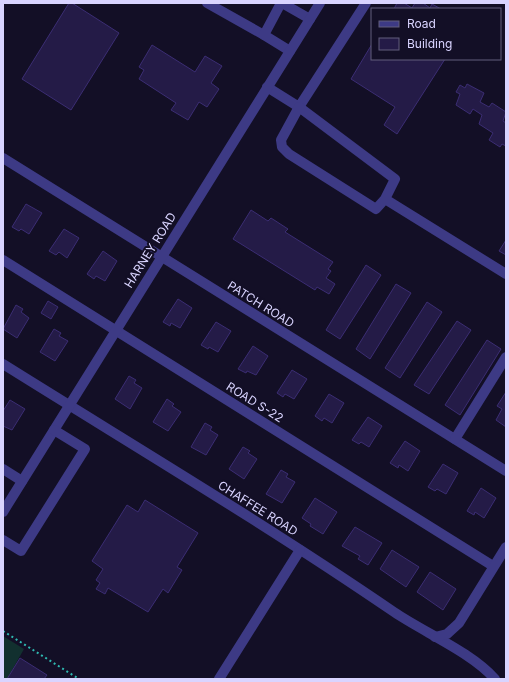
<svg xmlns="http://www.w3.org/2000/svg" width="509" height="682" font-family="Inter,sans-serif">
	<rect width="100%" height="100%" fill="#130f26"/>
	<polygon fill="#12302f" points="3,636 24,649 7,679 3,679"/>
	<g fill="#241b47" stroke="#3b2d73">
		<polygon points="69,3 72,3 119,33 71,110 22,79"/>
		<polygon points="397,3 404,3 412,8 415,3 423,3 430,8 432,4 441,9 394,9"/>
		<polygon points="372,44 372,59 445,59 397,134 384,125 395,107 351,79"/>
		<polygon points="152,45 195,72 205,56 222,66 211,83 219,89 207,107 199,102 188,120 171,110 176,103 139,79 144,70 139,67"/>
		<polygon points="467,84 484,93 480,102 489,107 492,103 506,112 503,121 506,123 506,146 502,144 500,147 489,140 493,133 479,124 482,115 473,109 470,114 456,105 460,94 456,92 460,85 465,88"/>
		<polygon points="26,204 42,213 29,234 21,229 19,231 12,227"/>
		<polygon points="251,210 268,221 271,218 288,229 285,232 333,262 328,269 331,271 326,278 335,284 329,294 317,287 315,290 233,239"/>
		<polygon points="64,229 79,238 67,258 59,252 56,255 49,251"/>
		<polygon points="506,240 506,255 499,251"/>
		<polygon points="103,251 117,261 105,281 96,276 94,279 87,274"/>
		<polygon points="366,265 381,275 340,339 326,330"/>
		<polygon points="396,284 411,293 370,359 356,349"/>
		<polygon points="178,299 192,308 180,328 171,323 170,326 163,322"/>
		<polygon points="48,301 58,307 51,319 41,313"/>
		<polygon points="427,302 442,312 400,378 385,368"/>
		<polygon points="16,305 23,309 21,312 29,318 17,338 3,329"/>
		<polygon points="457,321 471,330 429,394 414,385"/>
		<polygon points="216,322 231,331 218,352 209,347 208,349 201,345"/>
		<polygon points="54,329 61,333 59,336 68,341 55,361 40,352"/>
		<polygon points="487,340 501,349 460,415 445,405"/>
		<polygon points="253,346 268,356 256,375 247,371 246,373 238,369"/>
		<polygon points="292,370 307,379 294,399 285,394 283,397 277,393"/>
		<polygon points="129,376 136,380 134,383 142,388 130,409 115,399"/>
		<polygon points="506,392 506,427 496,420 502,409 497,406"/>
		<polygon points="329,394 344,403 332,423 324,418 322,421 315,416"/>
		<polygon points="167,399 174,404 172,406 181,412 168,431 153,422"/>
		<polygon points="10,400 25,409 12,430 3,426 3,411"/>
		<polygon points="368,417 382,426 369,447 361,442 359,444 352,440"/>
		<polygon points="205,423 212,427 210,430 218,435 206,455 191,447"/>
		<polygon points="405,441 420,451 408,471 399,465 398,468 390,463"/>
		<polygon points="243,447 250,451 248,453 257,459 244,479 229,469"/>
		<polygon points="443,464 458,473 446,494 437,489 435,491 428,487"/>
		<polygon points="281,470 288,474 286,477 295,482 282,503 266,494"/>
		<polygon points="481,488 496,498 484,518 475,512 474,515 467,511"/>
		<polygon points="315,498 337,512 323,534 310,526 311,524 302,518"/>
		<polygon points="145,500 198,533 177,567 182,570 168,593 163,589 148,612 108,588 105,594 96,589 100,583 96,580 103,569 92,561 127,505 138,512"/>
		<polygon points="355,527 382,543 368,565 358,559 360,556 342,546"/>
		<polygon points="392,550 419,567 406,587 380,569"/>
		<polygon points="430,572 456,589 443,610 417,592"/>
		<polygon points="20,658 47,675 44,679 7,679"/>
	</g>
	<g fill="none" stroke-linecap="round" stroke-linejoin="round">
		<polyline stroke="#2fb8b0" stroke-width="2" stroke-dasharray="2 3" stroke-linecap="butt" points="3,631 79,679"/>
		<g stroke="#3d3a85" stroke-width="10">
			<polyline points="207,3 264,35"/>
			<polyline points="281,3 264,35 290,51"/>
			<polyline points="282,3 310,19"/>
			<polyline points="267,87 299,107 366,3"/>
			<polyline points="3,158 506,471"/>
			<polyline points="385,199 376,209 289,154 282,147 281,140 299,107 395,179 385,199 506,274"/>
			<polyline points="3,260 493,566"/>
			<path d="M3 364C134 446 267 525 394 612 425 633 471 652 495 679"/>
			<polyline points="455,439 506,357"/>
			<polyline points="3,469 22,481"/>
			<polyline points="3,512 320,3"/>
			<polyline points="3,540 21,551 85,449 54,430"/>
			<polyline points="435,637 447,634 459,623 506,547"/>
			<polyline points="219,679 300,550"/>
		</g>
	</g>
	<g text-anchor="middle" dominant-baseline="central" stroke-width="4" stroke-linejoin="round" paint-order="stroke">
		<g font-size="12" fill="#d9d4ff" stroke="#130f26">
			<text transform="translate(150 250) rotate(-58)">HARNEY ROAD</text>
			<text transform="translate(261 304) rotate(32)">PATCH ROAD</text>
			<text transform="translate(255 402) rotate(32)">ROAD S-22</text>
			<text transform="translate(258 508) rotate(32)">CHAFFEE ROAD</text>
		</g>
	</g>
	<rect width="509" height="682" fill="none" stroke="#d9d4ff" stroke-width="8"/>
	<rect x="371" y="8" width="130" height="52" fill="#130f26" stroke="#625e7d"/>
	<rect x="379" y="21" width="20" height="6" fill="#3d3a85" stroke="#625e7d"/>
	<text x="407" y="28" font-size="12" fill="#d9d4ff">Road</text>
	<rect x="379" y="38" width="20" height="12" fill="#241b47" stroke="#625e7d"/>
	<text x="407" y="48" font-size="12" fill="#d9d4ff">Building</text>
</svg>
